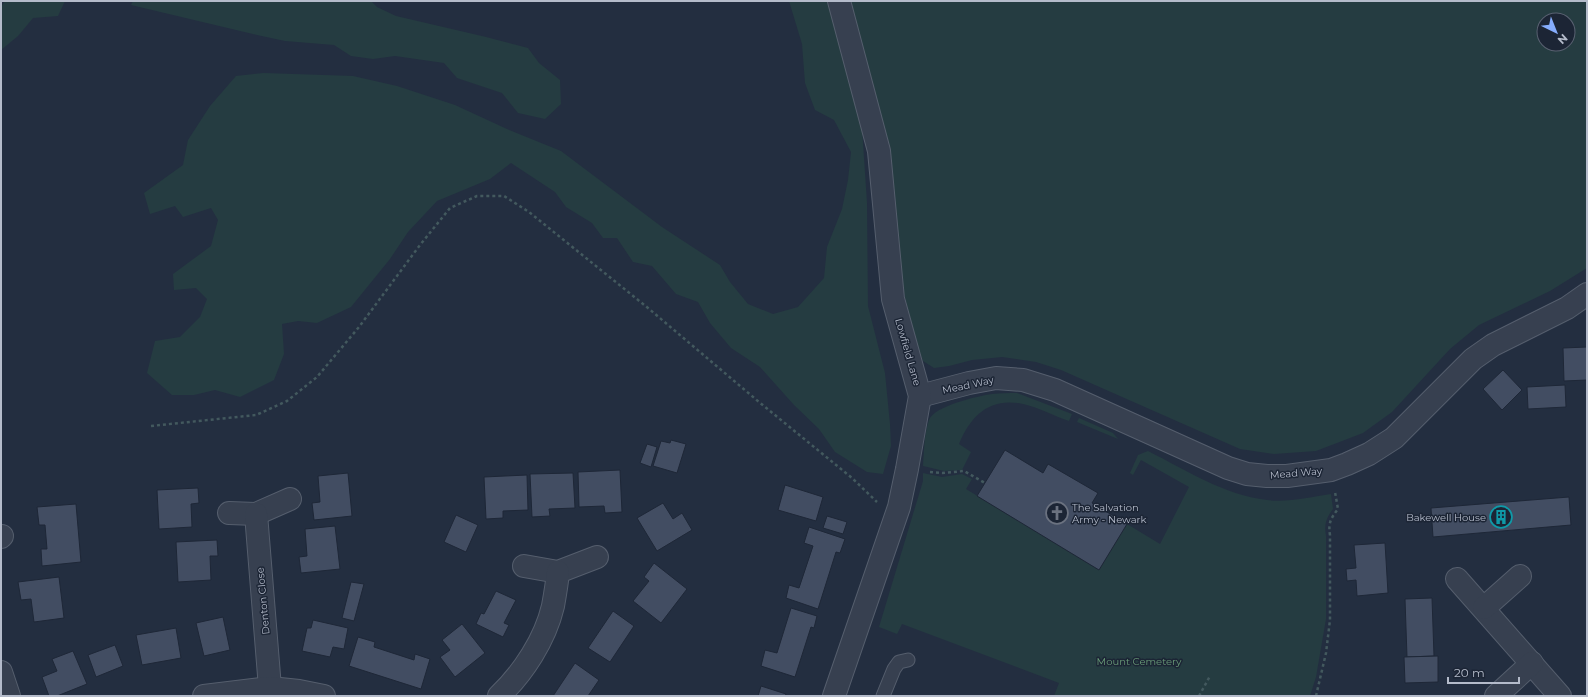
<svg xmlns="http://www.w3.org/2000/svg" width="1588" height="697" font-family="Montserrat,sans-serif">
	<rect width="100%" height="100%" fill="#232e40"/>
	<g fill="#253c41" fill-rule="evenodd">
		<polygon points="5,1 65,1 58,16 33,18 18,36 1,50 1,7"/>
		<polygon points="133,1 371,1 377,7 396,16 486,37 528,48 539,63 560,80 561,104 545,119 518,113 502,93 457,78 444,63 395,56 373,59 351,56 334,45 285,41 257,35 131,5"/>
		<polygon points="789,1 828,1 862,128 867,203 868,306 885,373 890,424 891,446 883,474 867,472 835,452 819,429 794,405 760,367 731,348 710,323 698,302 676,294 652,266 633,262 617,238 603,238 592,223 566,207 555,192 511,163 490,179 437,201 408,232 390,259 351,307 317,323 298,321 282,324 284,354 274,380 240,397 215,390 194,395 172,395 147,373 155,341 180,337 200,317 207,299 196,288 174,290 173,274 211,246 218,220 211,208 183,217 175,206 150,214 144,193 183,165 188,140 210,106 236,76 263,73 353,76 397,86 455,105 507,129 561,151 662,227 720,265 730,282 748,304 773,314 798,307 824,278 827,247 842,209 848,180 851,152 834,120 815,110 805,83 802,44"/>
		<path d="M850 1H1587V268L1550 291 1479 325 1450 349 1392 412 1363 433 1316 451 1274 454 1240 449 1061 370 1036 362 1002 357 972 360 949 366 934 368 923 361 915 339 898 268ZM1544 20H1568V44H1544Z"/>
		<path d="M1017 393 1072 414 1069 421C1054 416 1038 407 1023 404 990 397 971 415 959 444L971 452 962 470 944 471 923 466C924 452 924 434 929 420 934 406 978 396 992 394 1001 393 1009 393 1017 393Z"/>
		<polygon points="1079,418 1113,433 1118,439 1077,422"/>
		<path d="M1148 451C1186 470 1224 495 1267 500 1286 503 1311 497 1331 494L1333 509C1326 518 1324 525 1326 536V619L1316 677 1310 696H1054L1059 683 902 624 897 634 879 627 923 481V473L942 477 962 474 972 479 966 489 1099 570 1127 524 1160 544 1189 487 1141 460 1133 475 1130 473 1138 455Z"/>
	</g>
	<g fill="#424d62" stroke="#1e2737">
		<polygon points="1587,347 1587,380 1564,381 1563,348"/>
		<polygon points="1503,370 1522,390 1502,410 1483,389"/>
		<polygon points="1565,385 1566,407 1528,409 1527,387"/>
		<polygon points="671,440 686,444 677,473 653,466 661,441 670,443"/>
		<polygon points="647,444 657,447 651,467 640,463"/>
		<polygon points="1005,450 1043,473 1048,464 1098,493 1092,503 1127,524 1099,570 977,496"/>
		<polygon points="620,470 622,512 605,513 604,506 579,507 578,472"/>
		<polygon points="348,473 352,516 314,520 312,503 320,502 318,476"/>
		<polygon points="573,473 575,508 549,509 550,516 532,517 530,474"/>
		<polygon points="527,475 528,510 503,511 503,518 486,519 484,477"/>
		<polygon points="785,485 823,497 816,521 778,510"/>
		<polygon points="198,488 199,503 191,504 192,527 159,529 157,490"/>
		<polygon points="1569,497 1571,525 1433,537 1431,508"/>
		<polygon points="663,503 673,519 682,513 692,530 657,551 637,518"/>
		<polygon points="76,504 81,562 42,566 41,549 47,549 45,525 39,525 37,507"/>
		<polygon points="456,515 478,525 466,552 444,542"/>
		<polygon points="827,516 847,522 843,534 823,528"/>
		<polygon points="335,526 340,569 301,573 299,557 307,556 305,529"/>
		<polygon points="809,527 845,539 840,553 836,552 818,609 786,598 789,585 799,588 813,546 804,543"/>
		<polygon points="217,540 218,556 210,556 211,580 178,582 176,542"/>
		<polygon points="1385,543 1388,593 1357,596 1356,580 1347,581 1346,569 1356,568 1354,545"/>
		<polygon points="654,563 687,589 661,623 633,601 649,581 644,577"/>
		<polygon points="59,577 64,618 34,622 31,599 21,600 18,582"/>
		<polygon points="351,582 364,584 354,621 342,618"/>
		<polygon points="496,591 516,600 504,623 509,625 503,637 476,624 481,613 484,614"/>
		<polygon points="1432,598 1434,656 1407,657 1405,599"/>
		<polygon points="791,608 817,616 814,628 811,627 795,677 761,666 765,650 777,653"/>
		<polygon points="613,611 634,626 610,662 588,648"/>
		<polygon points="223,617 230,650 204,656 196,623"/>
		<polygon points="313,620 348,628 344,649 333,647 330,657 302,651 307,628 311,628"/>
		<polygon points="462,624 485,653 455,677 440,657 450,650 442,640"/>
		<polygon points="176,628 181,658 142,665 136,635"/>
		<polygon points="358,637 375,642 374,647 414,660 415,654 430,659 421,689 349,666"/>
		<polygon points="115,645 123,666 96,677 88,655"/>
		<polygon points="73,651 87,684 57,696 49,696 42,677 57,671 52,659"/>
		<polygon points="1438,656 1438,682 1405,683 1404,657"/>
		<polygon points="575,663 599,680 588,696 553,696"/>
		<polygon points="761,686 786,694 785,696 758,696"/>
	</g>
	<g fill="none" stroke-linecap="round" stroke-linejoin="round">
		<g stroke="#555e6d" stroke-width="15">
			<polyline id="lane" points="883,696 894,669 899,662 908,660"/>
		</g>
		<g stroke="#555e6d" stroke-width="24">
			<g id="street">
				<polyline points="920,396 969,383 996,378 1023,380 1055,390 1228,468 1247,474 1267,476 1287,476 1331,470 1347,464 1369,454 1394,438 1473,359 1493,345 1567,308 1587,294"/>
				<polyline points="229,513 256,514 290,499"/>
				<polyline points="256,514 270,688"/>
				<polyline points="1,537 2,536"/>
				<polyline points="524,566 558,572 597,557"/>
				<polyline points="1457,579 1560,696"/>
				<polyline points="1484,608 1520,576"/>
				<polyline points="1,672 9,696"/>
				<polyline points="204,696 270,688 299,691 324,696"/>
				<path d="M499 696C523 673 545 640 553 606 555 595 557 583 558 572"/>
				<polyline points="834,696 899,507 907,469 920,396 893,299 879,151 839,1"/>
				<polyline points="1496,696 1532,663"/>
			</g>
		</g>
		<g stroke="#43595e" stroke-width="2.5" stroke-dasharray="3 3" stroke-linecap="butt">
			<polyline points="151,426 256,415 287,401 317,377 359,327 420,245 450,208 477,196 504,196 529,212 648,308 759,402 852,478 877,502"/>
			<polyline points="930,472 942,473 964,471 985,483"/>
			<polyline points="1199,696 1210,676"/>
			<path d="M1316 696 1326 653 1330 620V535C1328 523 1331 518 1338 509L1335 492"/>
		</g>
		<use href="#lane" stroke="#374050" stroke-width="13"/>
		<use href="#street" stroke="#374050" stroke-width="22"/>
	</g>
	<defs>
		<g id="church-ring" transform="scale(1.15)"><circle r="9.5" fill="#1c2535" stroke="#6b7280" stroke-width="1.5"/><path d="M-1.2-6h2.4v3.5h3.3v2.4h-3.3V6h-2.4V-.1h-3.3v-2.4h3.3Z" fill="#6b7280"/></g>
		<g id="building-ring" transform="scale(1.15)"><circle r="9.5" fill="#1c2535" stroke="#0f9aa8" stroke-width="1.5"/><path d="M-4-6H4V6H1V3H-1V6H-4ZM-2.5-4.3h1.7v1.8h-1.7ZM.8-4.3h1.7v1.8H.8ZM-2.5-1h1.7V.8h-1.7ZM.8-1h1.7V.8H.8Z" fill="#0f9aa8"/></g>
	</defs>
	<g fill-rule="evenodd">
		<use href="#church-ring" x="1057" y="513"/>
		<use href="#building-ring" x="1501" y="517"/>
	</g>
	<g text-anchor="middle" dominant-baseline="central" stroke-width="3" stroke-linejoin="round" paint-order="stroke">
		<g font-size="10" fill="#b4bbca" stroke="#1c2535">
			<text transform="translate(908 352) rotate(74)">Lowfield Lane</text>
			<text transform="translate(968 385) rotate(-12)">Mead Way</text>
			<text transform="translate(1296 473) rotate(-5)">Mead Way</text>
			<text transform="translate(263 601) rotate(-95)">Denton Close</text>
		</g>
		<g font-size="10" fill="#b4bbca" stroke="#1c2535" text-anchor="start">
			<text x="1072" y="507">The Salvation<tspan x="1072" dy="12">Army - Newark</tspan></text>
			<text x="1486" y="517" text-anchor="end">Bakewell House</text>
		</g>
		<g font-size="10" fill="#6a9c78" stroke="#1c2535">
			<text x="1139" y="661">Mount Cemetery</text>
		</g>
	</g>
	<rect width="1588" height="697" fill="none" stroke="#b4bbca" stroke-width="4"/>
	<g transform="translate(1556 32) rotate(137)"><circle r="19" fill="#1c2535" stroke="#596171"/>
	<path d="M0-3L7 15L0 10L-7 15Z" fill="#86adfd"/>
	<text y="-6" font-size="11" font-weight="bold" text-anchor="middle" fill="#b4bbca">N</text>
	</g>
	<path d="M1448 677v6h71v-6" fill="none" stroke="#b4bbca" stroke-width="2"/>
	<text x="1454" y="677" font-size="12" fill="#b4bbca" stroke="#1c2535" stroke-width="3" paint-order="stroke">20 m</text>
</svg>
